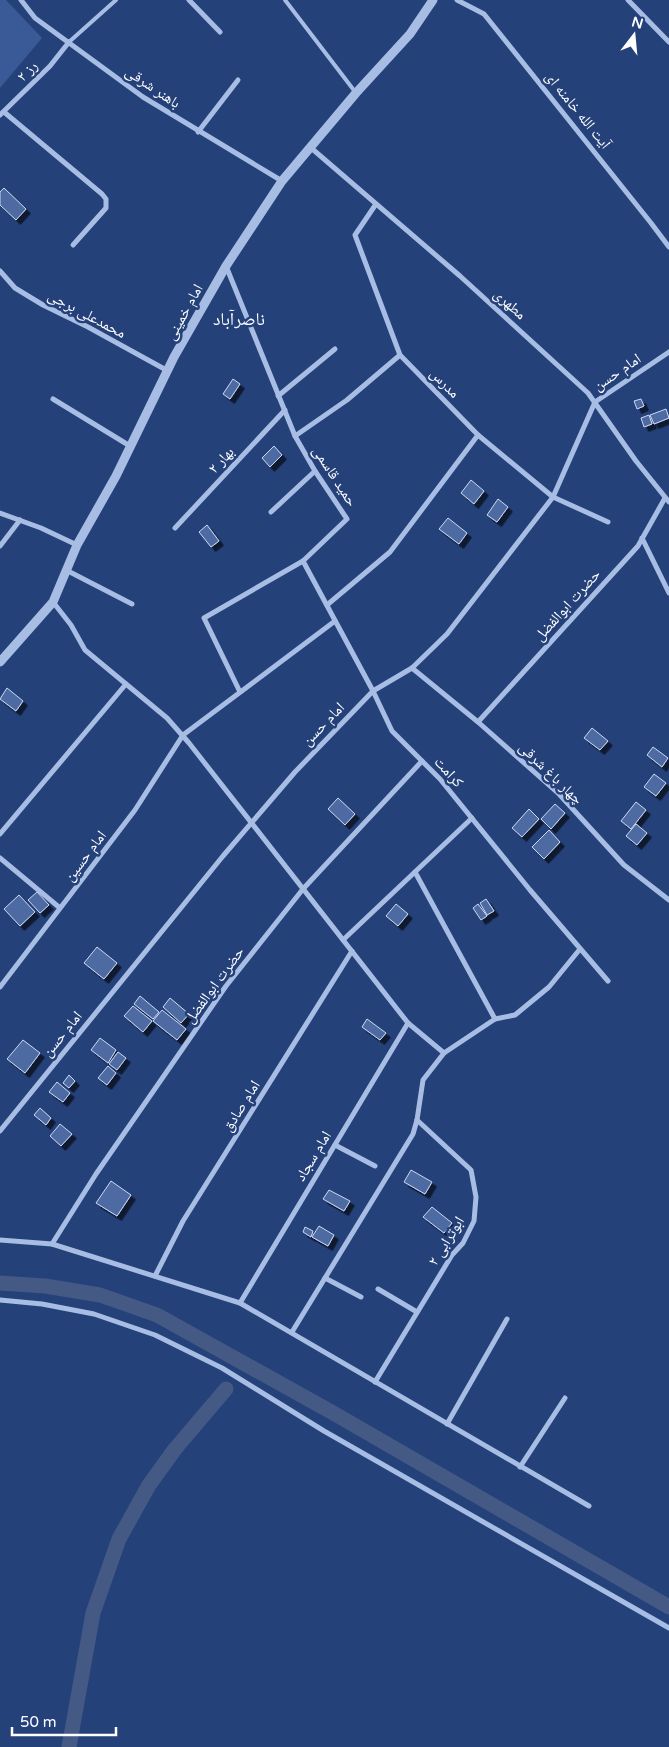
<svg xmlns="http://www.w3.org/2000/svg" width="669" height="1747" font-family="'Varela Round','Noto Naskh Arabic',sans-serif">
	<defs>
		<filter id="shadow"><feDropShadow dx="4.5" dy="4.5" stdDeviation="0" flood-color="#0009"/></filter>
	</defs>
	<rect width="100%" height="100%" fill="#25417a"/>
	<polygon fill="#395997" points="0,0 6,0 42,38 0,88"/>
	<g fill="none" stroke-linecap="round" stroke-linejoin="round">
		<g stroke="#445984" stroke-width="15">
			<polyline points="0,1283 45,1286 100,1295 157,1315 335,1414 669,1607"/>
			<polyline points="69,1747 93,1613 119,1539 149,1485 175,1449 226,1389"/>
		</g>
	</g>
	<g fill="#4d6aa3" stroke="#cbd9f3" filter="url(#shadow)">
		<polygon points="4,188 26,209 16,220 0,205 0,192"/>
		<polygon points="233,379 240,384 230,399 223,394"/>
		<polygon points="641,399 644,406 637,409 634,401"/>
		<polygon points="666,409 669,418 654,424 650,415"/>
		<polygon points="649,415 652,424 644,427 641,418"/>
		<polygon points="274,446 282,455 270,467 262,458"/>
		<polygon points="471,480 484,491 474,504 461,493"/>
		<polygon points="498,499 508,507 497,522 487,515"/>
		<polygon points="448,518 467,533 459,544 439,529"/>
		<polygon points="207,525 219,541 211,547 199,532"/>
		<polygon points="7,688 23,701 16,711 0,699"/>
		<polygon points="592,728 608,741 600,750 584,738"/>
		<polygon points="653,747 668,758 662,767 647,755"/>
		<polygon points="654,774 666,783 656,796 644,787"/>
		<polygon points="338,798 355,814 345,825 328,809"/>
		<polygon points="636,802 646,810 631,829 621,821"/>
		<polygon points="555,804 565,813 551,829 541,819"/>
		<polygon points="529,809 539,819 522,837 512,828"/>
		<polygon points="636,824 647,833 637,845 626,836"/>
		<polygon points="549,830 560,842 544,859 532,847"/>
		<polygon points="37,892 49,905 40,913 28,900"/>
		<polygon points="19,895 35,912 20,926 4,909"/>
		<polygon points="486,899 494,911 487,915 480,903"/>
		<polygon points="396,904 408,914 398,926 386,916"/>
		<polygon points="478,904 487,916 481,920 473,908"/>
		<polygon points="97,947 117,963 104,979 84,963"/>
		<polygon points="140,996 159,1012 153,1019 134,1004"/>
		<polygon points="170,998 189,1014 181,1023 163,1007"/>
		<polygon points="133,1006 152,1021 143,1032 124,1016"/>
		<polygon points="162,1010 186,1029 177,1040 153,1021"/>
		<polygon points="367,1019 386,1033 380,1040 362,1027"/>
		<polygon points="100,1038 116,1050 108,1063 91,1050"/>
		<polygon points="23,1040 40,1053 25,1073 7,1059"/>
		<polygon points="118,1052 126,1058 117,1070 109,1064"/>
		<polygon points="108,1066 116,1073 107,1085 98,1078"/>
		<polygon points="69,1075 75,1081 69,1088 63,1083"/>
		<polygon points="57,1082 70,1093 63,1102 49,1092"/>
		<polygon points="40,1108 51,1118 46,1125 34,1115"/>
		<polygon points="60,1124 72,1134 61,1146 50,1136"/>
		<polygon points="411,1170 432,1182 425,1194 404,1182"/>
		<polygon points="111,1181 131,1195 117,1216 96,1203"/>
		<polygon points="329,1190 350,1201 344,1211 323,1199"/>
		<polygon points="432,1207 452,1223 444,1233 423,1217"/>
		<polygon points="319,1226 334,1235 328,1246 312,1237"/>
		<polygon points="305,1227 313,1231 311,1237 303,1232"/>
	</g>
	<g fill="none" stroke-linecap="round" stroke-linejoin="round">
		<g stroke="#a8bde4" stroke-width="4">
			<polyline points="285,0 356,93"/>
			<polyline points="69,42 116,0"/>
		</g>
		<g stroke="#a8bde4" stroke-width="5">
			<polyline points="21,0 35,18 143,97 282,181"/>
			<polyline points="189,0 220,32"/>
			<polyline points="457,0 484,14 651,223 669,247"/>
			<polyline points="628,0 669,42"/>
			<polyline points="4,112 102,194 106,199 106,208 73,245"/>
			<polyline points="0,115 50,66 69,42"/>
			<polyline points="198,132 238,80"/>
			<polyline points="310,147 460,276 588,393 636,461 669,502"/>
			<polyline points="376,204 355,235 400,355 478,435 553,497 608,522"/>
			<polyline points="226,266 295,436 315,471 347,519 303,561 204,618 240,692"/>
			<polyline points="0,271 15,288 43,305 88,327 168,371"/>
			<polyline points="278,396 335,349"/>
			<polyline points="53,399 130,446"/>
			<polyline points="295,436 347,400 400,355"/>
			<polyline points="271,512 315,471"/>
			<polyline points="0,513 41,528 77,545"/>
			<polyline points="175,528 285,410"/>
			<polyline points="642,538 669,593"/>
			<polyline points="0,546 20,520"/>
			<polyline points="303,561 373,691 392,731 440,779 530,890 608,981"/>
			<polyline points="66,570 132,604"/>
			<polyline points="53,602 71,625 85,650 167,718 189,743 408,1023 444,1053 423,1080 417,1120 413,1134 292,1332"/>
			<polyline points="327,605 390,552 478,435"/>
			<polyline points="412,668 478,722 559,794 624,865 669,900"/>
			<polyline points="478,722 638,546 665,498"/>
			<polyline points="0,834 126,684"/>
			<polyline points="0,858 60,908"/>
			<polyline points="415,872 495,1019"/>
			<polyline points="343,940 472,818"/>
			<polyline points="0,987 135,810 183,735 335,621"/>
			<polyline points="444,1053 495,1019 515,1015 549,987 580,949"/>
			<polyline points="0,1131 223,856 295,772 373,691 412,668 447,634 553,497 595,402 669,352"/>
			<polyline points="335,1145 375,1166"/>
			<polyline points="0,1240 52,1244 240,1303 589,1506"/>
			<polyline points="52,1244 96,1174 226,986 303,889 422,761"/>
			<polyline points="155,1276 183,1221 352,951"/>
			<polyline points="325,1278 361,1297"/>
			<polyline points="378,1289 417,1312"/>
			<polyline points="0,1300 42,1304 94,1314 155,1335 222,1368 324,1431 669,1628"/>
			<polyline points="240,1303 408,1023"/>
			<polyline points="375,1382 452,1255 463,1243 474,1221 476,1197 471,1170 417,1120"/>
			<polyline points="447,1424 507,1319"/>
			<polyline points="520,1467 565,1398"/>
		</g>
		<polyline stroke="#a8bde4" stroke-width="9" points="0,662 53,602 77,545 116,476 174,357 226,266 282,181 356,93 410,34 433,0"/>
	</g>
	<g text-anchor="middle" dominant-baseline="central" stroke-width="5" stroke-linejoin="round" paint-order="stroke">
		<g font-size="15" fill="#fff" stroke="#25417a">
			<text transform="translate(27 71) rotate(-45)">رز ۲</text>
			<text transform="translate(153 87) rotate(34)">باهنر شرقی</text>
			<text transform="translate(578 110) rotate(51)">آیت الله خامنه ای</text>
			<text transform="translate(510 304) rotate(42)">مطهری</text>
			<text transform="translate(184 312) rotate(-61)">امام خمینی</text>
			<text transform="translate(87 314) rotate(28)">محمدعلی برجی</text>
			<text transform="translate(617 372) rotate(-34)">امام حسن</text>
			<text transform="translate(445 383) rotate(46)">مدرس</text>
			<text transform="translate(221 460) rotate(-47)">بهار ۲</text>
			<text transform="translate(335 476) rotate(57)">حمید قاسمی</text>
			<text transform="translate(567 605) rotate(-48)">حضرت ابوالفضل</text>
			<text transform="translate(323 724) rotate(-46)">امام حسن</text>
			<text transform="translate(449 772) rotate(48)">کرامت</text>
			<text transform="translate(551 773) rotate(44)">چهار باغ شرقی</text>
			<text transform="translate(85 856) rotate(-53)">امام حسین</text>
			<text transform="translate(214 985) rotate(-54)">حضرت ابوالفضل</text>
			<text transform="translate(62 1034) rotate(-51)">امام حسن</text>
			<text transform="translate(241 1106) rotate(-58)">امام صادق</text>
			<text transform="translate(313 1156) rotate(-59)">امام سجاد</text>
			<text transform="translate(446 1241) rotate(-58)">ابوترابی ۲</text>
		</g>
		<g font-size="18" fill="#fff" stroke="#25417a">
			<text x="239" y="319">ناصرآباد</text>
		</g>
	</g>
	<g transform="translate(634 35) rotate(16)" stroke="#25417a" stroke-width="4" paint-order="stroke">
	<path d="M0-4L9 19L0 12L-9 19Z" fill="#ffffff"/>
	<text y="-8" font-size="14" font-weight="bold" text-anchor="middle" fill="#ffffff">N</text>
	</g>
	<path d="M12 1727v8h104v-8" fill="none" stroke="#ffffff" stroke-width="2.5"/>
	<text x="20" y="1727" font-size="15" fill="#ffffff" stroke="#25417a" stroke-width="4" paint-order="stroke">50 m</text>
</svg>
